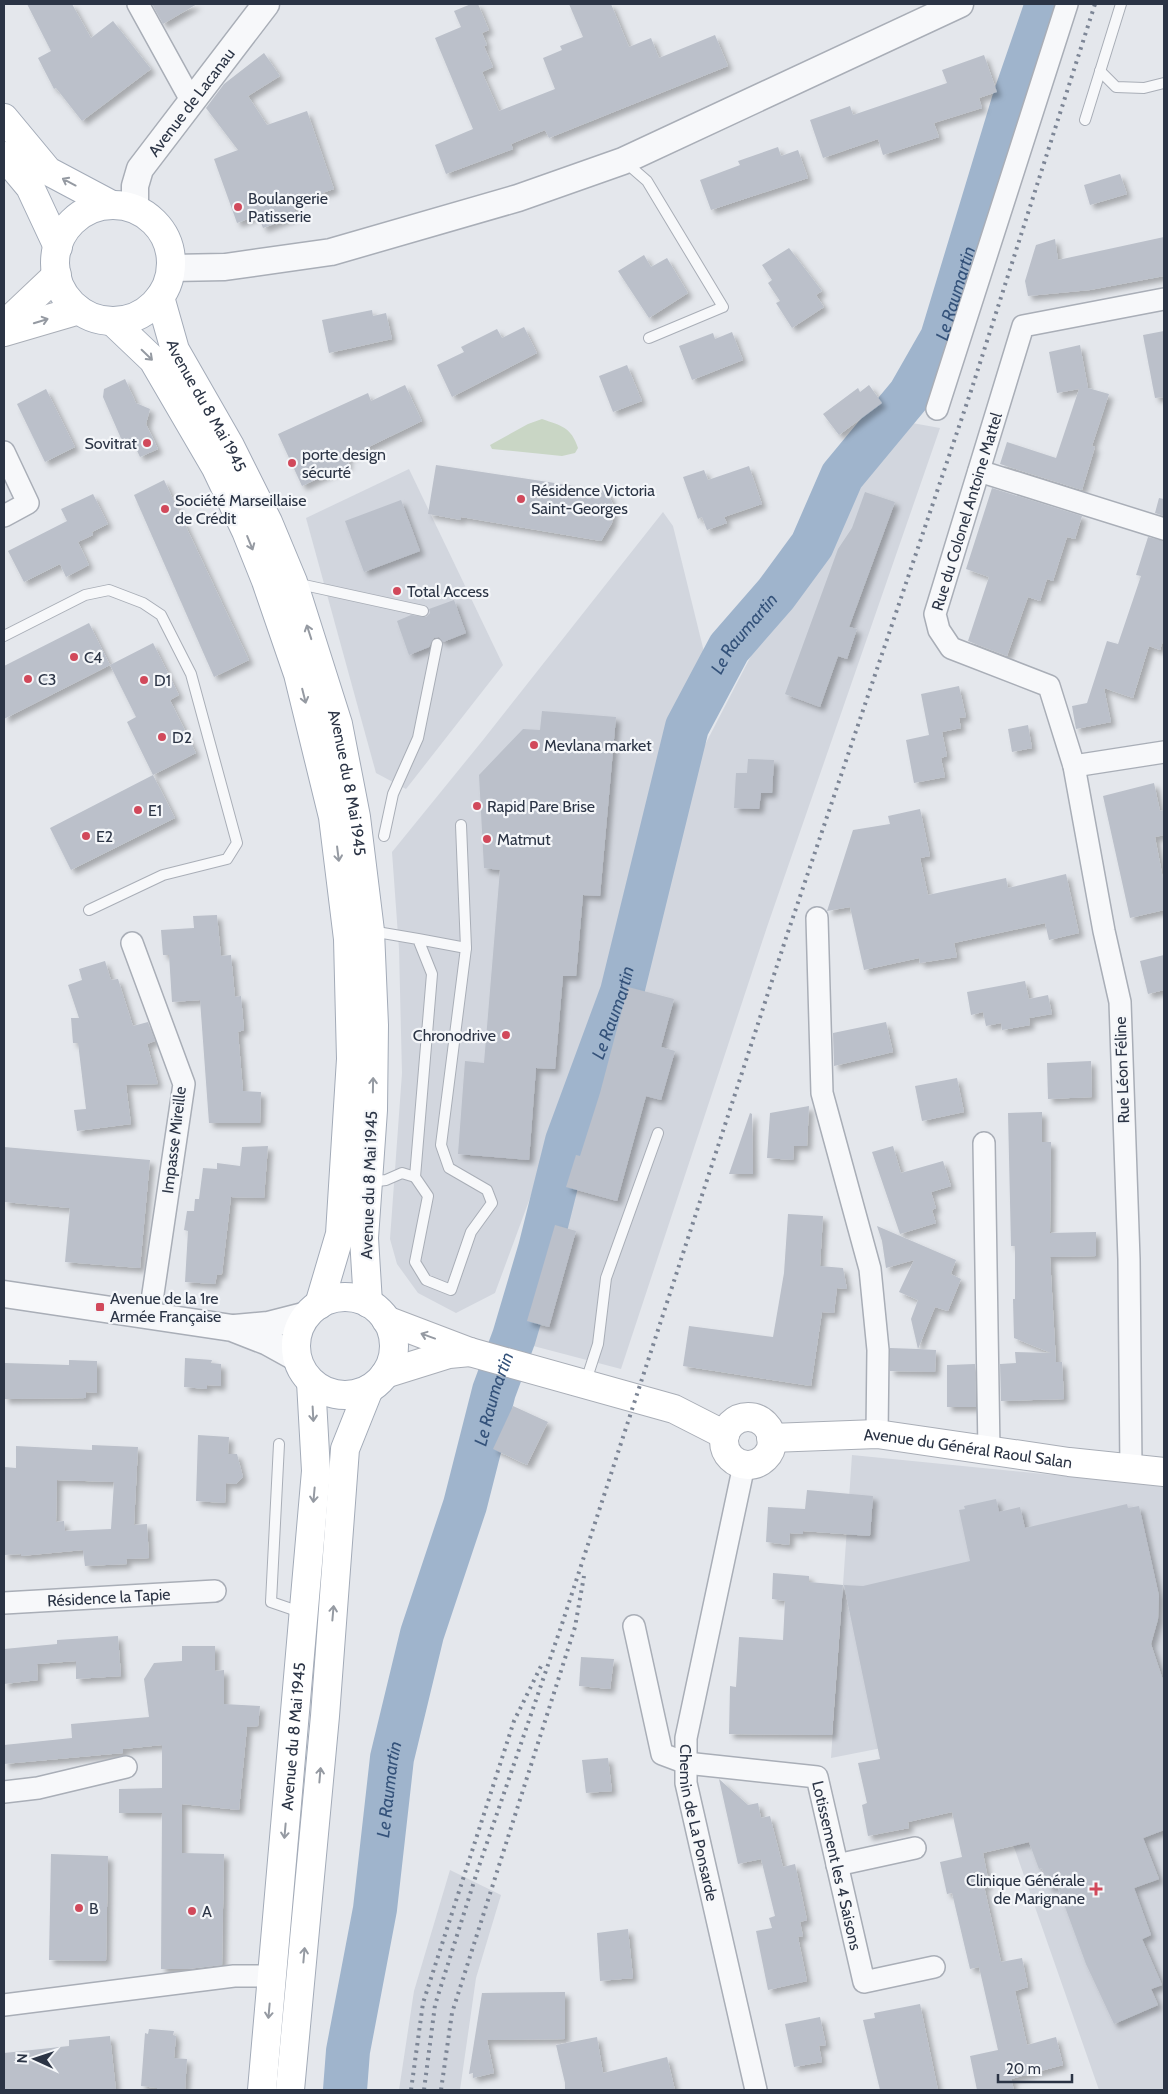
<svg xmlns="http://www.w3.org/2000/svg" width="1168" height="2094" font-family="Cabin,sans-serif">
	<defs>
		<filter id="shadow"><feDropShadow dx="4.5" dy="4.5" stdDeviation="2.5" flood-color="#0004"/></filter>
	</defs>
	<rect width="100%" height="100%" fill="#e4e7ec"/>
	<g fill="#d2d6de">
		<polygon points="901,421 940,428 767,927 621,1369 522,1343 643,950 695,764 837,490"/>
		<polygon points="409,469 503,665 406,789 376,773 306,518"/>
		<polygon points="663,512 673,526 707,664 681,697 601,1005 495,1293 456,1313 418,1293 397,1264 390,1239 402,1073 399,949 392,852 483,740"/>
		<polygon points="852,1455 1164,1486 1164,2090 1099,2090 973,1730 831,1758"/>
		<polygon points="450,1870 501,1895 476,1978 460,2090 399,2090 414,1991"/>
	</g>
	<path fill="#c9d6c5" d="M542 419C562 426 571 427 578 448L575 453 562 456 492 449 490 445 528 424Z"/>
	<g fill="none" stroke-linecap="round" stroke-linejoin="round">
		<path stroke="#9fb4cc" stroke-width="44" id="s1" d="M345 2090 348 2051 375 1909 392 1758 422 1634 465 1505 494 1391 514 1337 540 1249 567 1141 622 992 687 727 729 648 776 594 812 545 842 476 910 394 942 338 1015 97 1047 4"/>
	</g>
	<g fill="#bbc0ca" fill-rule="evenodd" filter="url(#shadow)">
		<polygon points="27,4 72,4 91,38 113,21 151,69 82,121 56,88 54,89 38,58 51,51"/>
		<polygon points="152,4 197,4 163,24"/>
		<polygon points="471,4 478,4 489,30 482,33 487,45 484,46 493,67 482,72 499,111 555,89 543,58 562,50 560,46 583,37 569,4 611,4 629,47 651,38 659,58 715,35 728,66 549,138 545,130 511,144 513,149 446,174 435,145 473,129 435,38 461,27 454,11"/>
		<polygon points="264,53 280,76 248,96 267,125 307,111 334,189 293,203 296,216 263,228 258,215 237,223 214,159 238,150 206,108 224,84"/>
		<polygon points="984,55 997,92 979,98 982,108 934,123 939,137 883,155 878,139 823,158 810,120 850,106 853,115 947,83 942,70"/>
		<polygon points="778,147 781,156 798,150 808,178 711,210 700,180 740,165 738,161"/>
		<polygon points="1120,174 1127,194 1090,205 1084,185"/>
		<polygon points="1164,237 1164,276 1090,290 1028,296 1025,281 1036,245 1055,239 1058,260"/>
		<polygon points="789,248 822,291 816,295 824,307 792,328 776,303 780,301 768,283 772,280 762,265"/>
		<polygon points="644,255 651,267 667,258 688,293 649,318 618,271"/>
		<polygon points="372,310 373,316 386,313 392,339 329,353 322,320"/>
		<polygon points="524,327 537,353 452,397 437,365 464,352 461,347 497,329 502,338"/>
		<polygon points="1164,331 1164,397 1155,398 1143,335"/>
		<polygon points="732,332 743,360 692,380 679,346 713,333 715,339"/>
		<polygon points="1080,345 1088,388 1109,394 1092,446 1095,447 1082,490 1000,464 1007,442 1056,458 1079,389 1057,393 1049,352"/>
		<polygon points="627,365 642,401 613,412 599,376"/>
		<polygon points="125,379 136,403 150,409 146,424 158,449 140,457 132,440 123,443 103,397 104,389"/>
		<polygon points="405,385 422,421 346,458 349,464 302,486 278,434 368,393 371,401"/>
		<polygon points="869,385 882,403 839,435 823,414 858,388 860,392"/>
		<polygon points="46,389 75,447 45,462 17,404"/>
		<polygon points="436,465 607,491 614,507 612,523 601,541 461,517 461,520 428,514"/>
		<polygon points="749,466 762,504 724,517 727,523 707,530 702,517 698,519 683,477 704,470 708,480"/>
		<polygon points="164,480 249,660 214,677 134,495"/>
		<polygon points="992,488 1082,516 1075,539 1067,537 1053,581 1047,579 1040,601 1028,597 1007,656 968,641 989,577 966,569"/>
		<polygon points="865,492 895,502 849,627 857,629 847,659 838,656 820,707 785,694 838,549 852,528"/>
		<polygon points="93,494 108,524 92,532 93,535 78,542 89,565 66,577 60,564 24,582 8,551 67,521 61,509"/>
		<polygon points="1159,498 1164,499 1164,516 1155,513"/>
		<polygon points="401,500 420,551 364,572 345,521"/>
		<polygon points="1148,537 1164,541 1164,638 1160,650 1149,646 1133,698 1104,688 1111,722 1076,729 1072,706 1087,703 1107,641 1118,644 1141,576 1136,575"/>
		<polygon points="454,600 466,633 443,642 439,637 434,638 429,647 409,655 397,621 411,615 426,617 430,613 429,609"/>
		<polygon points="89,623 110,665 4,719 4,666"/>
		<polygon points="153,643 179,695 170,700 196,753 153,775 127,722 136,717 110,665"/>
		<polygon points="959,686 966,717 959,718 961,728 942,732 947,756 941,758 945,777 914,783 906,740 929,735 921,694"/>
		<polygon points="542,711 616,717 600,896 583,895 576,976 563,976 555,1069 536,1068 529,1160 458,1154 465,1061 484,1063 500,870 484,868 479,775 523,729 540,730"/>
		<polygon points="1028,725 1032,748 1012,752 1008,729"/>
		<polygon points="748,759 774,760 772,793 761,793 759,809 734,808 736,773 747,773"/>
		<polygon points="153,775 175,818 71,870 50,828"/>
		<polygon points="1154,783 1160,811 1164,810 1164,835 1155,837 1164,884 1164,910 1130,918 1103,796"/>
		<polygon points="920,809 930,856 920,858 928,895 1006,878 1008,888 1066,874 1079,933 1049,940 1045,923 954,943 957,957 920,963 919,958 864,970 850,907 827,911 853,830 890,824 888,816"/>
		<polygon points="217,915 221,956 231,955 235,997 241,996 244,1030 238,1032 243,1091 261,1092 260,1123 209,1123 200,1000 172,1002 169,955 163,955 161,930 194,928 193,916"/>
		<polygon points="1164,955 1164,990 1148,994 1140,961"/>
		<polygon points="105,961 111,980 118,979 133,1026 148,1022 155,1041 147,1044 158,1084 126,1085 131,1124 77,1131 74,1110 86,1109 78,1043 73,1043 71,1018 79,1018 68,985 82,980 79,969"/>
		<polygon points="1025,981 1029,999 1048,995 1052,1014 1029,1018 1030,1025 1002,1030 1001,1023 986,1026 983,1012 971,1015 967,992"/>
		<polygon points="628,987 674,999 661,1047 675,1051 661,1100 646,1096 617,1201 566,1187 576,1155 580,1156 600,1093"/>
		<polygon points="886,1022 893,1052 834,1066 833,1033"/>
		<polygon points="1091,1061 1092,1097 1048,1099 1047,1063"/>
		<polygon points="957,1078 964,1112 922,1121 915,1086"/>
		<polygon points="809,1106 807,1146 794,1146 793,1160 767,1158 770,1113"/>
		<polygon points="1042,1112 1042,1142 1051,1142 1050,1233 1096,1232 1096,1256 1050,1257 1056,1362 1062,1362 1064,1399 1001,1401 1000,1364 1016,1363 1015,1352 1051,1353 1014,1338 1013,1299 1015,1299 1015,1246 1011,1246 1008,1113"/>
		<polygon points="750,1113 752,1114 753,1174 729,1174"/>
		<polygon points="268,1146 264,1198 231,1197 222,1274 217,1275 215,1284 185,1282 188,1231 184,1230 187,1211 194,1211 195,1199 199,1199 203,1168 217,1169 217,1163 240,1166 242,1147"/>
		<polygon points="893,1146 901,1173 943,1161 951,1186 931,1192 936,1208 932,1210 936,1223 900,1234 872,1152"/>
		<polygon points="4,1147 150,1160 140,1268 65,1262 70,1208 4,1202"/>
		<polygon points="788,1214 823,1216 820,1266 843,1268 847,1289 837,1288 834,1313 822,1312 811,1386 683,1366 689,1326 773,1337 784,1273"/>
		<polygon points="555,1225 576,1231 549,1327 527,1321"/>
		<polygon points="877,1226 956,1260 951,1274 961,1279 948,1311 935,1307 918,1349 936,1350 935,1372 890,1371 890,1348 918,1349 911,1319 918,1300 899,1292 914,1260 886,1268 882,1241"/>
		<polygon points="185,1358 212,1360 211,1363 221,1364 221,1386 207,1385 207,1389 184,1387"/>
		<polygon points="69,1360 97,1361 97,1393 86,1392 86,1398 4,1399 5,1363 69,1365"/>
		<polygon points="975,1364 976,1407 947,1407 947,1365"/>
		<polygon points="513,1406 548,1422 527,1465 493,1449"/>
		<polygon points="198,1435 229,1437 228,1454 237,1454 243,1477 236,1484 226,1483 225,1503 196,1501"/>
		<path d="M92 1445 138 1447 134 1525 147 1524 149 1558 126 1559 127 1564 85 1566 83 1550 21 1556V1554L4 1555V1467L16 1468V1446L92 1450ZM57 1480 114 1482 111 1529 65 1531 64 1521 56 1522Z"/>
		<polygon points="807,1490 873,1496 870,1536 803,1531 803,1534 790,1533 789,1545 766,1542 768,1507 805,1509"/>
		<polygon points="996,1499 999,1512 1020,1507 1025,1528 1127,1504 1128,1508 1139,1506 1159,1596 1158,1619 1151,1644 1164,1683 1164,1830 1143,1838 1159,1879 1134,1888 1151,1935 1142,1939 1162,1985 1151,1989 1158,2005 1114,2024 1086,1964 1057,1885 1049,1888 1042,1868 1039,1869 1029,1842 983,1853 989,1884 984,1886 1001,1962 1022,1958 1028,1987 1015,1991 1027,2045 1056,2037 1063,2065 1011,2079 1014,2090 977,2090 970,2056 998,2050 979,1967 970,1969 952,1893 947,1894 940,1862 962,1857 952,1812 908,1822 909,1828 868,1836 862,1805 867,1803 858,1763 880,1759 844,1585 863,1586 970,1561 959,1510 965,1509 964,1506"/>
		<polygon points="773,1573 809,1576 809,1582 843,1585 832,1735 729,1734 730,1686 736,1687 739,1637 783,1640 785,1601 772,1599"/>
		<polygon points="118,1636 121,1676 76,1679 76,1661 37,1664 38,1680 4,1684 4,1649 57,1644 57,1640"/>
		<polygon points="182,1646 215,1646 215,1671 224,1670 224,1704 260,1706 258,1726 247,1727 239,1810 182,1804 182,1853 224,1854 222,1965 187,1969 161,1969 162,1813 119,1813 119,1789 162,1788 162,1745 123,1749 123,1753 4,1764 4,1745 72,1738 71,1724 149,1717 144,1679 154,1663 182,1661"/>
		<polygon points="581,1657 614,1659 610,1689 579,1686"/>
		<polygon points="608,1758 612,1791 586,1793 582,1760"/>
		<polygon points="719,1779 748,1805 758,1803 761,1818 770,1816 783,1867 795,1864 807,1920 800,1922 803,1936 798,1937 807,1981 768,1990 756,1931 772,1928 769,1918 775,1916 761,1859 738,1864"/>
		<polygon points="51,1854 108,1856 106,1961 49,1960"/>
		<polygon points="628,1929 633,1978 600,1981 597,1933"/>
		<polygon points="565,1992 565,2039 487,2040 494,2073 473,2078 473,2073 469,2074 482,1993"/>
		<polygon points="920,2004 938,2090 880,2090 863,2020 875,2018 874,2013"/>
		<polygon points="820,2017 826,2045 819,2046 822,2062 794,2067 785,2024"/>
		<polygon points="149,2029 174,2031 173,2035 176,2036 174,2058 187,2059 185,2090 157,2090 157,2088 141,2086 145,2033 148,2034"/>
		<polygon points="110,2036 116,2090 4,2090 4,2053 69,2046 69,2040"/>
		<polygon points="597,2037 603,2073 667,2057 675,2090 565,2090 565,2083 556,2045"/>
	</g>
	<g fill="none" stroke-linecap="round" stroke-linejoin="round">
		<g stroke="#a9aeb7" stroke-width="12">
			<g id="service">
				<polyline points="1100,71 1116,87 1144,88 1164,83"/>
				<polyline points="1085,120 1121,4"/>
				<polyline points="624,161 647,181 723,307 649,338"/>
				<polyline points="295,583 423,611"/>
				<polyline points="4,636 85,595 109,590 143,603 161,615 191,674 237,843 227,859 163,875 89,910"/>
				<polyline points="461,825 466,948"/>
				<polyline points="384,836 393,794 418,738 437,644"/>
				<polyline points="371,931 418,939 432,974 415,1177 428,1196 415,1262 426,1280 451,1290 471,1232 492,1203 487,1190 449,1168 441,1145 466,948 418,939"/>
				<polyline points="370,1182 386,1180 402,1173 415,1177"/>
				<polyline points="585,1384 598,1344 606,1278 658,1133"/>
				<polyline points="279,1444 271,1602 303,1613"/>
			</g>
		</g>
		<g stroke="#a9aeb7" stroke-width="24">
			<g id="minor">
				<polyline points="138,4 192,102"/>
				<polyline points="937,409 1067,4"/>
				<polyline points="4,452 28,503 4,516"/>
				<polyline points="979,471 1164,529"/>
				<polyline points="1074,766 1164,752"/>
				<polyline points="817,918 822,1093 870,1269 878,1350 877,1434"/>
				<polyline points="132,943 184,1084 150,1314"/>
				<polyline points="984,1143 989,1451"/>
				<path id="s2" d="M744 1465 686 1738V1783L756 2090"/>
				<path id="s3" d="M1131 1469 1129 1259 1120 1002 1104 931 1074 766 1049 686 951 648 939 630 935 614 1023 326 1164 299"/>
				<path id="s4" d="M4 1603 215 1591"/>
				<path id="s5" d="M634 1626 662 1754 686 1763 817 1777 864 1982 934 1967"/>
				<polyline points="4,1792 38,1788 126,1767"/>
				<polyline points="837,1865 915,1848"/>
				<polyline points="4,2005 234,1976 272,1976"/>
			</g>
		</g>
		<g stroke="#a9aeb7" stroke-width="29">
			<g id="tertiary">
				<path id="s6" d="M135 209V186L140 169 266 4"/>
				<polyline points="171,268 225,267 331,252 518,198 623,161 960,4"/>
				<polyline points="4,1294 232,1328 268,1342 297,1358"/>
				<polyline points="235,1328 268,1325 307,1315"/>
			</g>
		</g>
		<g stroke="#a9aeb7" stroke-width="30">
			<g id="secondary">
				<polyline points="4,325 57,275"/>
				<polyline points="4,332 79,310"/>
				<polyline points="386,1320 470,1352 674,1409 725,1435"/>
				<polyline points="385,1374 449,1354 470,1352"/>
				<circle cx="748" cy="1441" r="24"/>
				<path id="s7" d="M771 1438 877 1434 1069 1462 1164 1472"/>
			</g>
		</g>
		<g stroke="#a3abb8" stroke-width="30">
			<g id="primary">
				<polyline points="4,118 48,171 112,205"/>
				<polyline points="4,156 30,187 58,247"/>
				<circle cx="113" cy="263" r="58"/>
				<path id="s8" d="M160 297 175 350 230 446 268 522 293 582 338 724 356 817 370 931 374 1025 373 1110 364 1238 368 1303"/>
				<polyline points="112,321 153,360 216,468 246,531 266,581 298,674 333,817 348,939 351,1059 340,1234 319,1305"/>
				<circle cx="345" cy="1346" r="49"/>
				<path id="s9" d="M262 2090 316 1471 311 1382"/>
				<polyline points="290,2090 325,1716 345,1449 369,1389"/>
			</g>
		</g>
		<use href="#service" stroke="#f7f8fa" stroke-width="10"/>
		<use href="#minor" stroke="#f7f8fa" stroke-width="21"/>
		<use href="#tertiary" stroke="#f7f8fa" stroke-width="26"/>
		<use href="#secondary" stroke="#fff" stroke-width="28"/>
		<use href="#primary" stroke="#fff" stroke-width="28"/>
		<g stroke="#7d8696" stroke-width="4" stroke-dasharray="2.5 5" stroke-linecap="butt">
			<polyline points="411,2090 423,2003 514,1721 543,1662"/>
			<polyline points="424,2090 435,2005 478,1869 562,1624 786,938 971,391 1095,4"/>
			<polyline points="441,2090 452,2013 575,1627 584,1576"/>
		</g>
	</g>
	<defs><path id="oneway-shaft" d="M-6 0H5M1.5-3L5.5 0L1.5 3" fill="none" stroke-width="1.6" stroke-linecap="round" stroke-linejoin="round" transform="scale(1.25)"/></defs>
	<g stroke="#959aa2">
		<use href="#oneway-shaft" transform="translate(69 182) rotate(-152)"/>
		<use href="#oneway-shaft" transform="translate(41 321) rotate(-17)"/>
		<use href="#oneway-shaft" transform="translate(147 355) rotate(44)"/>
		<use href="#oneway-shaft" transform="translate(250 543) rotate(68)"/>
		<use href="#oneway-shaft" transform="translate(309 632) rotate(-108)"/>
		<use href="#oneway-shaft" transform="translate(304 696) rotate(76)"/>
		<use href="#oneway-shaft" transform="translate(338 854) rotate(83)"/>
		<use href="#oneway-shaft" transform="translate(373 1085) rotate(-89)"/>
		<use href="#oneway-shaft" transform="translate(428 1336) rotate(-160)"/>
		<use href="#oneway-shaft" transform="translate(313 1414) rotate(87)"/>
		<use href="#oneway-shaft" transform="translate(314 1495) rotate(95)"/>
		<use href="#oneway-shaft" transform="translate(333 1613) rotate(-85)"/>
		<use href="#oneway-shaft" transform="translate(320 1775) rotate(-85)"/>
		<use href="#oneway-shaft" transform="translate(285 1831) rotate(95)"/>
		<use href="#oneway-shaft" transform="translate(304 1955) rotate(-85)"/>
		<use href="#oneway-shaft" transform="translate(269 2011) rotate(95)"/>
	</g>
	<g fill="#d1495b" stroke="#f4f6f9" stroke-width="2">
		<circle cx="238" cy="207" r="5"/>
		<circle cx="147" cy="443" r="5"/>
		<circle cx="292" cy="463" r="5"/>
		<circle cx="521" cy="499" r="5"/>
		<circle cx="165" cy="509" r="5"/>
		<circle cx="397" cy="591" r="5"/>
		<circle cx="74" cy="657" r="5"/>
		<circle cx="28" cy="679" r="5"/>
		<circle cx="144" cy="680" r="5"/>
		<circle cx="162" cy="737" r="5"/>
		<circle cx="534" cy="745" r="5"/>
		<circle cx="477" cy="806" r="5"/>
		<circle cx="138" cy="810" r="5"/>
		<circle cx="86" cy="836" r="5"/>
		<circle cx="487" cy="839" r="5"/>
		<circle cx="506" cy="1035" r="5"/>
		<rect x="95" y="1302" width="10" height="10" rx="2.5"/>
		<path d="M1093.5 1881.5h5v5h5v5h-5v5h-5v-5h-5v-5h5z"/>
		<circle cx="79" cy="1908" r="5"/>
		<circle cx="192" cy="1911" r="5"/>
	</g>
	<g text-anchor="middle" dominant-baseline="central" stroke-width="4.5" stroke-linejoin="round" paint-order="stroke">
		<g font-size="16" fill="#2b3445" stroke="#f4f6f9">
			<text stroke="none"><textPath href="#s6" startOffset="125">Avenue de Lacanau</textPath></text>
			<text stroke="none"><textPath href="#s8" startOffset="119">Avenue du 8 Mai 1945</textPath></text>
			<text stroke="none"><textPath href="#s3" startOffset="1042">Rue du Colonel Antoine Mattel</textPath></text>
			<text stroke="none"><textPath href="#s8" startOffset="524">Avenue du 8 Mai 1945</textPath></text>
			<text transform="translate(1122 1070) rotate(-92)">Rue Léon Féline</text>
			<text transform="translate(174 1140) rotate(-83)">Impasse Mireille</text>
			<text transform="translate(369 1185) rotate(-88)">Avenue du 8 Mai 1945</text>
			<text stroke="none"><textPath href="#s7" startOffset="198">Avenue du Général Raoul Salan</textPath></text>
			<text stroke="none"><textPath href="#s4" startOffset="105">Résidence la Tapie</textPath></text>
			<text stroke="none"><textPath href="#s9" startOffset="355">Avenue du 8 Mai 1945</textPath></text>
			<text stroke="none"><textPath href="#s2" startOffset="365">Chemin de La Ponsarde</textPath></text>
			<text stroke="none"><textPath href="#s5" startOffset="379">Lotissement les 4 Saisons</textPath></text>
		</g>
		<g font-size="16" fill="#2b3445" stroke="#f4f6f9" text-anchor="start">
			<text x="248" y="198">Boulangerie<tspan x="248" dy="18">Patisserie</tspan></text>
			<text x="137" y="443" text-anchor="end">Sovitrat</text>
			<text x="302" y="454">porte design<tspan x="302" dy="18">sécurté</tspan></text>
			<text x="531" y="490">Résidence Victoria<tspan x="531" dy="18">Saint-Georges</tspan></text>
			<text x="175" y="500">Société Marseillaise<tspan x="175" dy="18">de Crédit</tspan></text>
			<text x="407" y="591">Total Access</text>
			<text x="84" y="657">C4</text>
			<text x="38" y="679">C3</text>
			<text x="154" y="680">D1</text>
			<text x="172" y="737">D2</text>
			<text x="544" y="745">Mevlana market</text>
			<text x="487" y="806">Rapid Pare Brise</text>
			<text x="148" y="810">E1</text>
			<text x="96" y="836">E2</text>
			<text x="497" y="839">Matmut</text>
			<text x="496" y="1035" text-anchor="end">Chronodrive</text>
			<text x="110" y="1298">Avenue de la 1re<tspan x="110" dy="18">Armée Française</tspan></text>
			<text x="1085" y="1880" text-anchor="end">Clinique Générale<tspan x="1085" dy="18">de Marignane</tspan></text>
			<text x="89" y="1908">B</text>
			<text x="202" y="1911">A</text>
		</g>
		<g font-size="18" font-style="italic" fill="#34527a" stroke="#f4f6f9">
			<text stroke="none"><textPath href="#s1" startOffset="1924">Le Raumartin</textPath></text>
			<text stroke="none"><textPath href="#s1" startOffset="1519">Le Raumartin</textPath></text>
			<text stroke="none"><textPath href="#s1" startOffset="1114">Le Raumartin</textPath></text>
			<text stroke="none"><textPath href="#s1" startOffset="709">Le Raumartin</textPath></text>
			<text stroke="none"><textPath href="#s1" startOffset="304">Le Raumartin</textPath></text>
		</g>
	</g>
	<rect width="1168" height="2094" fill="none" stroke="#2b3445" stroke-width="10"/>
	<g transform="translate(35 2059) rotate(273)" stroke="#f4f6f9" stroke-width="4" paint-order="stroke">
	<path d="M0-4L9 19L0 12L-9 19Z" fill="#2b3445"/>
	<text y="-8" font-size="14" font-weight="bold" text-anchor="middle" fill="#2b3445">N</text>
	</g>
	<path d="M998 2074v8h74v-8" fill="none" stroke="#2b3445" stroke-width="2.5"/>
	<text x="1006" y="2074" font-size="15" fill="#2b3445" stroke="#f4f6f9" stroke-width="4" paint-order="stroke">20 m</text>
</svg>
